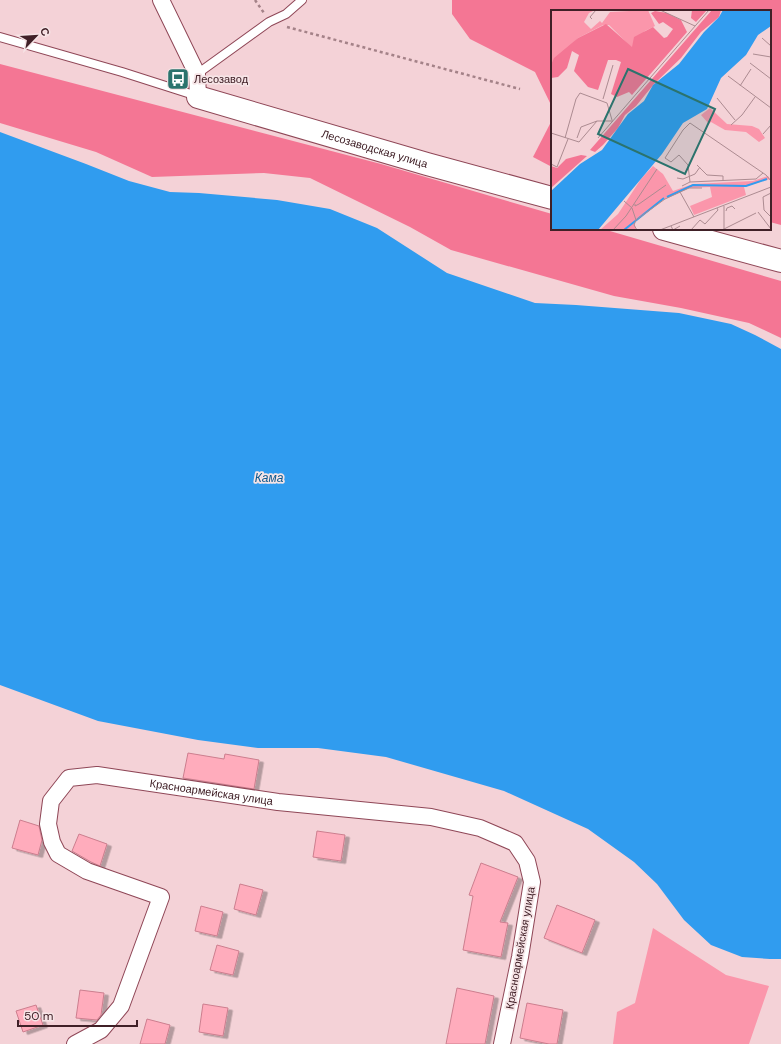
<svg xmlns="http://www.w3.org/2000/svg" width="781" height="1044" font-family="'DM Sans',sans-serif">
	<defs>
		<filter id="shadow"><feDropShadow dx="4.5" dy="2.5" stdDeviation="0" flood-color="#0004"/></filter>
	</defs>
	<rect width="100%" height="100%" fill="#f4d2d7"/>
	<polygon fill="#fb96ab" points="653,928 726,975 769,986 749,1044 613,1044 617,1012 635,1003"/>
	<g fill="#f47694">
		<polygon points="452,0 781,0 781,225 770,222 770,11 552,11 552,107 535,72 470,39 452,14"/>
		<polygon points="0,64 381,164 552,214 552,229 603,229 781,281 781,338 749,323 681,308 614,296 451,250 410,227 310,178 264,173 152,177 96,152 0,123"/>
		<polygon points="552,120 552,167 533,157"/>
	</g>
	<polygon fill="#309cef" points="0,132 86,164 129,181 170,192 199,193 277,200 330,209 377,228 447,273 535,303 576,305 679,313 731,324 755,335 781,349 781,959 770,959 742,957 711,945 684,920 657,884 634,862 588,829 504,791 386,757 318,748 258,748 198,740 98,721 0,685"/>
	<g fill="#ffacbc" stroke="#cc7e8e" filter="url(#shadow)">
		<polygon points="188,753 224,759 225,754 259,760 254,789 183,778"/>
		<polygon points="20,820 39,826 42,840 38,855 12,848"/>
		<polygon points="317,831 345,835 341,861 313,857"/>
		<polygon points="79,834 107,844 100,866 91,862 72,851"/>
		<polygon points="481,863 518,877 500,922 508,923 501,957 463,950 473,896 469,895"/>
		<polygon points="240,884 263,890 256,915 234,909"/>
		<polygon points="557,905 595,920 582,953 544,938"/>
		<polygon points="201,906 223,912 217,936 195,931"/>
		<polygon points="217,945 239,951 233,975 210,970"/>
		<polygon points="457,988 494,996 485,1044 446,1044"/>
		<polygon points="80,990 104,993 101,1015 97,1020 76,1018"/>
		<polygon points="527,1003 563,1010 557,1044 549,1044 520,1038"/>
		<polygon points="203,1004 228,1008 223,1036 199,1032"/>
		<polygon points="36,1005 43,1025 23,1032 16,1011"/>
		<polygon points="147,1019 170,1025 165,1044 140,1044"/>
	</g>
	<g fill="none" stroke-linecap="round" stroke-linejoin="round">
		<g stroke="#8f4757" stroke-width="10">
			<g id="lane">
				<polyline points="0,37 122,72 197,96"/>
				<polyline points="197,74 269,22 286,14 302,0"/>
			</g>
		</g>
		<g stroke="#8f4757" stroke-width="18">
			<g id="street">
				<polyline points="161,0 197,74 198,97"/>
				<path id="s1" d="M75 1044 101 1030 121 1006 161 897 87 871 58 854 52 842 48 824 51 801 69 778 97 775 278 802 431 817 480 828 515 843 527 861 532 882 520 957 502 1044"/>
			</g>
		</g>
		<g stroke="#8f4757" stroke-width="24">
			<g id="secondary">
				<path id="s2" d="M198 97 427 164 552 198"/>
				<polyline points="664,229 781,261"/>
			</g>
		</g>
		<g stroke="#a48288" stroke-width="2.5" stroke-dasharray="3 3" stroke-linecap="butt">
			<polyline points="255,0 264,13"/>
			<polyline points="287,27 520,89"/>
		</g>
		<use href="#lane" stroke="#fff" stroke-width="8"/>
		<use href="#street" stroke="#fff" stroke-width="16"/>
		<use href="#secondary" stroke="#fff" stroke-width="22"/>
	</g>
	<defs>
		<g id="bus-square" transform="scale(1.15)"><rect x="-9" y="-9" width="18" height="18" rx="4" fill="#2b736d" stroke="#f6e4e6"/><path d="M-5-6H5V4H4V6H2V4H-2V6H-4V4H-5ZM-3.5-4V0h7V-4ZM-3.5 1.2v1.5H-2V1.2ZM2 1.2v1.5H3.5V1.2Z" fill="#fff"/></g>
	</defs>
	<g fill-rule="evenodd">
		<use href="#bus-square" x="178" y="79"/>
	</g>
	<g text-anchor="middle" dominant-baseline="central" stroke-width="3.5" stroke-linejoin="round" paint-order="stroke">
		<g font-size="11" fill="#402027" stroke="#f6e4e6" text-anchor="start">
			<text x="194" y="79">Лесозавод</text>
		</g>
		<g font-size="11" fill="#402027" stroke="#f6e4e6">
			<text stroke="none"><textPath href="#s2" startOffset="184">Лесозаводская улица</textPath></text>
			<text stroke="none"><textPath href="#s1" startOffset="517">Красноармейская улица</textPath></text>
			<text transform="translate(520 948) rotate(-80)">Красноармейская улица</text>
		</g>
		<g font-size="12" font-style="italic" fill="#0a578d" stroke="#f6e4e6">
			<text x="269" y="478">Кама</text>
		</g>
	</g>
	<g transform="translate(551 10)">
		<rect width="220" height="220" fill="#f4d2d7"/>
		<path d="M0 0H44L38 3 33 12 40 19 49 11 51 13 59 2 97 0 104 16 94 21 81 38 58 15H52L27 28 0 55ZM159 98 176 114 201 116 208 119 214 128 208 132 195 122 174 120 160 112 158 114 150 105ZM102 156 112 164 122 181 142 174 202 171 217 166 219 169 193 177 195 185 143 205 139 196 161 187 159 177 138 178 113 189 83 211 85 220H49L67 204 90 169Z" fill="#fb96ab"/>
		<path d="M141 0H156L145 12 140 8ZM161 0H170L168 7 150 22 130 48 103 74 85 96 74 105 67 118 52 135 44 142 39 140ZM104 1 116 3 130 10 136 22 81 85 78 82 66 87 60 84 70 52 65 50H57L47 80 37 77 23 61 28 45 21 41 16 58 7 67 0 68V55L3 48 27 28 55 14 81 37 83 27 102 17 113 28 116 27 122 19 112 12 108 14 100 3ZM30 145 36 146 0 178V156L6 158 15 149Z" fill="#f47694"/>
		<path d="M172 0H220V16L207 25 195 45 170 68 156 99 132 113 111 144 47 220H0V181L29 154 51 140 77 104 93 91 102 75 128 54 153 22 168 7Z" fill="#309cef"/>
		<path fill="none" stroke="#309cef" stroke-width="2" d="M116 187 142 175 195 176 216 169M73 220 113 188"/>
		<path fill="none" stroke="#ac8b91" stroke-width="1" d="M63 0H78M109 0 144 16M41 9 39 7 45 0M211 28 220 36M202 44 220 47M199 53 220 69M177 66 220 98M189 76 200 59M166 88 184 110M52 89 62 55M180 115 191 105 204 87M0 123 28 132 46 111H62M212 124 220 115M14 128 25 89 29 83 56 93 61 110M26 128 30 117 46 111M47 128 158 0M0 154 6 157 17 129M146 155 156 165 172 166V171M126 168 132 169 144 164 149 157M139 172 137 155 128 145 120 152 114 148 132 120 139 113 215 165 220 171M131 176 139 172 205 169 212 163M129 182 143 207M220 183 212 187 213 200 220 207M73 191 81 198 85 210M84 194V196L88 194 115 175M173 196V220M175 201 176 198 181 196 184 199M207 202 220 219M120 216 122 220 129 216M62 220 75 206 106 159M86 220 83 215 85 210 114 189 138 178H151M109 220 220 177M140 220 149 210 154 214 167 200 166 198M171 220 205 203"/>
		<path fill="#2b736d" fill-opacity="0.15" stroke="#2b736d" stroke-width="2" d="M77 59 164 99 134 164 47 124Z"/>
		<rect width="220" height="220" fill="none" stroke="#402027" stroke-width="2"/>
	</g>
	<g transform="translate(36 36) rotate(65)" stroke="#f6e4e6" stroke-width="3" paint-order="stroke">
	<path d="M0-3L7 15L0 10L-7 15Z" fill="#402027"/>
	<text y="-6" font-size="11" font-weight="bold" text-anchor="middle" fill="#402027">С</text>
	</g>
	<path d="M18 1020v6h119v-6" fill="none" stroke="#402027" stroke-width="2"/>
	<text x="24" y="1020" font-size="12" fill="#402027" stroke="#f6e4e6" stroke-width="3" paint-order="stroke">50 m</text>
</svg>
